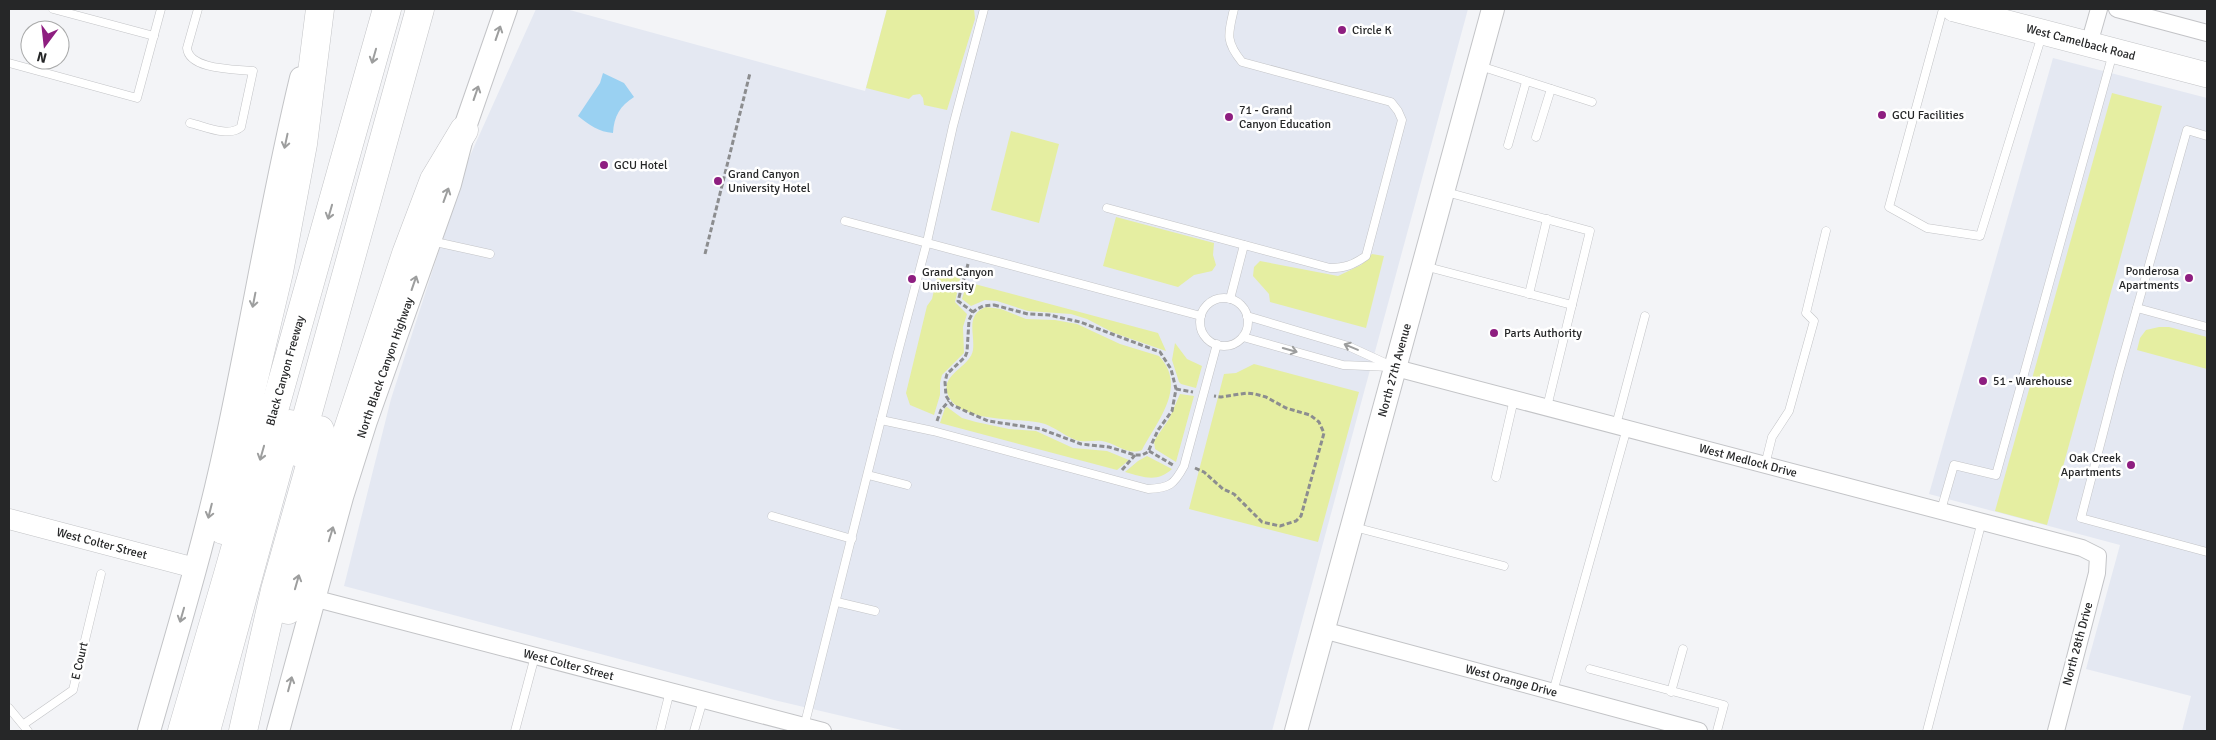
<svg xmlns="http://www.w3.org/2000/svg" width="2216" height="740" font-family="Signika,sans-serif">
	<rect width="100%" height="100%" fill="#f3f4f7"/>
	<g fill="#e4e8f2">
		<polygon points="536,9 566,9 865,91 887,9 1468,9 1272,731 906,731 774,700 344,586 391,399 469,158"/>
		<polygon points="2053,58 2207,98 2207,731 2182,731 2191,696 2086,669 2120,545 1929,494"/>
	</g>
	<g fill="#e5eea1">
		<polygon points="887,9 974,9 975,19 947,110 924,105 923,98 920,94 913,95 909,99 866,88"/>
		<polygon points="2112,93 2162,106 2047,525 1995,511"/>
		<polygon points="1011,131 1059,144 1039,223 991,210"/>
		<polygon points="1116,217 1214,243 1213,255 1216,265 1212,271 1194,275 1178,287 1103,266"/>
		<polygon points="1372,254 1384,256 1366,328 1270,302 1269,294 1253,276 1254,267 1260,261 1338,276 1361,265"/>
		<polygon points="939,269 961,276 955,302 967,314 963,327 964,353 942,375 940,383 940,395 934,415 910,405 906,393 927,306 932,299"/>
		<polygon points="967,282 1158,333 1166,351 1114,333 1087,319 1071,314 1028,311 997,301 985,300 971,306 962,299"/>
		<path d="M986 307 1001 309 1026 319 1055 320 1077 324 1120 344 1159 356C1188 387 1157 421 1142 450 1129 456 1115 443 1102 441 1093 440 1085 443 1076 440 1065 436 1056 428 1045 424 1022 417 963 424 949 397 937 375 970 368 973 350 975 333 965 315 986 307Z"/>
		<polygon points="2159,327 2169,327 2207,337 2207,369 2137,350 2140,338 2146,330"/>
		<polygon points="1175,343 1187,359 1202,366 1196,388 1181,384 1179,382 1172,360"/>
		<polygon points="1254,364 1359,392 1318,542 1189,509 1224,374 1236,373"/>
		<polygon points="1180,394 1194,396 1176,462 1155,449 1154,441 1169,419"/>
		<polygon points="947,407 962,418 976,422 1009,429 1036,431 1073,448 1107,451 1129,460 1117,470 940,423 945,408"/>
		<path d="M1147 456 1172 469C1157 483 1143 477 1125 472L1138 461Z"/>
	</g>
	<path fill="#9ad1f2" d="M603 73 624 83 634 97C620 106 614 116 613 133 599 132 589 125 578 116L600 83Z"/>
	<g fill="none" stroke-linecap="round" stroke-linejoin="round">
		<g stroke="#c3c4c7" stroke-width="9">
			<g id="service">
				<polyline points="53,9 154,36"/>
				<polyline points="1943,9 1889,207 1927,228 1980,236 2042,35"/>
				<polyline points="9,63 137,98 161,9"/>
				<polyline points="1480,66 1592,102"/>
				<path d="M190 123C204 126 229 138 241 127L253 71C235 69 189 70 187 48L198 9"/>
				<polyline points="2207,136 2187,130 2119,372 2081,518 2207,552"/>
				<polyline points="1536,137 1551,89"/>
				<polyline points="1508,145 1526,82"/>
				<polyline points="1446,192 1590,231 1547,407"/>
				<path d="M1107 208 1330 268C1345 268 1353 265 1366 256L1402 120 1398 111 1391 102 1242 62C1225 41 1228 34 1234 9"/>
				<polyline points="845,221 1201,316"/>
				<polyline points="431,241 490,254"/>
				<polyline points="1424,266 1572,305"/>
				<polyline points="1529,294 1547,219"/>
				<circle cx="1224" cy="322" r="24"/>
				<polyline points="1230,299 1244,245"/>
				<polyline points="2137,308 2207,327"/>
				<polyline points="1247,316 1348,346 1394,367"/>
				<polyline points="1243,337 1343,365 1390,367"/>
				<path d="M881 420 933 431 1148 489C1169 488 1174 485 1184 466L1217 344"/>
				<polyline points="1616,425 1645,316"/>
				<polyline points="1765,465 1772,437 1789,411 1814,321 1806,313 1826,231"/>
				<polyline points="868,475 907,485"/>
				<polyline points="1496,477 1514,399"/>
				<polyline points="1941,510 1954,465 1996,475 2113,53"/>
				<polyline points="772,516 852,539"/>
				<polyline points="1354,527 1504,566"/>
				<polyline points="837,602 875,611"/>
				<polyline points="1590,669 1724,705 1717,731"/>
				<polyline points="1553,692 1627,428"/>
				<polyline points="1671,692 1683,649"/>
				<polyline points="9,708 28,731"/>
				<polyline points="24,724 73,690 101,574"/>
				<polyline points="804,727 897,356 927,242 953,126 984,9"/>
				<polyline points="515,731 535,656"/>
				<polyline points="660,731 670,691"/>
				<polyline points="694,731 703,700"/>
				<polyline points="1927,731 1982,521"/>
			</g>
		</g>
		<g stroke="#c3c4c7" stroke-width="18">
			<g id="minor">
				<polyline points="2117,9 2207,33"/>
				<polyline points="2089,44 2099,9"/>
				<path id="s1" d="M1396 368 2082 548 2098 556 2097 573 2056 731"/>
				<path id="s2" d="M313 598 823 731"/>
				<path id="s3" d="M1323 630 1699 731"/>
			</g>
		</g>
		<g stroke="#c3c4c7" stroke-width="21">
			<g id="tertiary">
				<path id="s4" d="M9 519 195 568"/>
			</g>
		</g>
		<g stroke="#c3c4c7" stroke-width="24">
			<g id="secondary">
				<path d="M149 731C174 643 201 555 221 466 250 337 270 206 301 78"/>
				<path id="s5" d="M278 731 342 497 366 421 450 184 464 130 506 9"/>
				<path id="s6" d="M1296 731 1493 9"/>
			</g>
		</g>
		<g stroke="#c3c4c7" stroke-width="26">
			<g id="primary">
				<path id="s7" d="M1954 9 2207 75"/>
			</g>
		</g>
		<g stroke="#c3c4c7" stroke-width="29">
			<g id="motorway">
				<polyline points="297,452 420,9"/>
				<polyline points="223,530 251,391 279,272 303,144 320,9"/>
				<polyline points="288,610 406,254 434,180 464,130"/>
				<path id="s8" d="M182 731 228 574 387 9"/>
				<polyline points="206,731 290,424"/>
				<polyline points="243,731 275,590 320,430"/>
			</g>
		</g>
		<g stroke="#8c8d8f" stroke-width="3" stroke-dasharray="5 2.5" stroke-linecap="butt">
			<polyline points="705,254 750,73"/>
			<polyline points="968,264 958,301 973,312"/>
			<polygon points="994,305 1028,314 1049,315 1080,322 1160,352 1171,369 1176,389 1172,411 1158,430 1148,452 1142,455 1135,455 1109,447 1081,444 1041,429 988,421 952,405 946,396 945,382 947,374 965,357 967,352 969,320 973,312 977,309 983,306"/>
			<polyline points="1176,389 1193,392"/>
			<polyline points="937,421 941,410 949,401"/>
			<polyline points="1149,451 1173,465"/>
			<polyline points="1195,468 1204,472 1223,489 1234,494 1262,522 1280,526 1296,521 1301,516 1324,433 1319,422 1310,415 1286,408 1266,397 1255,394 1247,393 1221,397 1214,396"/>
			<polyline points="1122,470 1135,455"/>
		</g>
		<use href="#service" stroke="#fff" stroke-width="8"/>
		<use href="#minor" stroke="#fff" stroke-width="16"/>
		<use href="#tertiary" stroke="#fff" stroke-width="20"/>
		<use href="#secondary" stroke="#fff" stroke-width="22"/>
		<use href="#primary" stroke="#fff" stroke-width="25"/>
		<use href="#motorway" stroke="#fff" stroke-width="28"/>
	</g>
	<defs><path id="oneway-shaft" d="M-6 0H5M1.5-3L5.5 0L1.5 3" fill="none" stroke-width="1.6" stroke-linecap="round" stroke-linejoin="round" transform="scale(1.25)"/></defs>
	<g stroke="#9d9e9e">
		<use href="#oneway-shaft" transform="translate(498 33) rotate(-71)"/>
		<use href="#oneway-shaft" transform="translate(374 56) rotate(106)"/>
		<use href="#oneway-shaft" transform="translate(476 93) rotate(-71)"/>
		<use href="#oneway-shaft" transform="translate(286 141) rotate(102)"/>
		<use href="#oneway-shaft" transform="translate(446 195) rotate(-70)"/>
		<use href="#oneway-shaft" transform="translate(330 212) rotate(106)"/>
		<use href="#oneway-shaft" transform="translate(414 283) rotate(-71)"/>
		<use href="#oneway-shaft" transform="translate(254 300) rotate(101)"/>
		<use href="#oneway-shaft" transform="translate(1351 347) rotate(-157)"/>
		<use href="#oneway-shaft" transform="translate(1290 350) rotate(16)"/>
		<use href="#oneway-shaft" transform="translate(262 453) rotate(106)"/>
		<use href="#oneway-shaft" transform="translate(210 511) rotate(104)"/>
		<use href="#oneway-shaft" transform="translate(331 534) rotate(-73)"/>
		<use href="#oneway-shaft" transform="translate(297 582) rotate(-74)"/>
		<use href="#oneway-shaft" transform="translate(182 615) rotate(106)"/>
		<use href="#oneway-shaft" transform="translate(290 684) rotate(-75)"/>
	</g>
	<g fill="#8e1e80" stroke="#fff" stroke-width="2">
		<circle cx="1342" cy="30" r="5"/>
		<circle cx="1882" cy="115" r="5"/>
		<circle cx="1229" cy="117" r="5"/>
		<circle cx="604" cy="165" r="5"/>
		<circle cx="718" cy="181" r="5"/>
		<circle cx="2189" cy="278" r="5"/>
		<circle cx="912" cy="279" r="5"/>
		<circle cx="1494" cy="333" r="5"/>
		<circle cx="1983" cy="381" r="5"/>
		<circle cx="2131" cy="465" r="5"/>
	</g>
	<g text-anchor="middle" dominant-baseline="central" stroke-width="5" stroke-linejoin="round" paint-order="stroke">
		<g font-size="12" fill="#262728" stroke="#fff" text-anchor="start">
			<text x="1352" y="30">Circle K</text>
			<text x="1239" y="110">71 - Grand<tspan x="1239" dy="14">Canyon Education</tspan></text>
			<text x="1892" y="115">GCU Facilities</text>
			<text x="614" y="165">GCU Hotel</text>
			<text x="728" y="174">Grand Canyon<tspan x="728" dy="14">University Hotel</tspan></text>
			<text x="2179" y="271" text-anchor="end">Ponderosa<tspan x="2179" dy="14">Apartments</tspan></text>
			<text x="922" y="272">Grand Canyon<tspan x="922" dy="14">University</tspan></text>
			<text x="1504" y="333">Parts Authority</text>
			<text x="1993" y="381">51 - Warehouse</text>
			<text x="2121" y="458" text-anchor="end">Oak Creek<tspan x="2121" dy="14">Apartments</tspan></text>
		</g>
		<g font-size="12" fill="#262728" stroke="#fff">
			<text stroke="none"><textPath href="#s7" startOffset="131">West Camelback Road</textPath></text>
			<text stroke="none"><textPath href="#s5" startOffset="379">North Black Canyon Highway</textPath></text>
			<text stroke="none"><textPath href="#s8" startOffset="375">Black Canyon Freeway</textPath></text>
			<text stroke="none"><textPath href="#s6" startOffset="374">North 27th Avenue</textPath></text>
			<text stroke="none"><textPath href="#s1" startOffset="364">West Medlock Drive</textPath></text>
			<text stroke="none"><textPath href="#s4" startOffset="96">West Colter Street</textPath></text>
			<text transform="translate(2078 644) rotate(-75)">North 28th Drive</text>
			<text transform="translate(80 661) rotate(-77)">E Court</text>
			<text stroke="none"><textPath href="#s2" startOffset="264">West Colter Street</textPath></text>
			<text stroke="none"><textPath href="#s3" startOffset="195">West Orange Drive</textPath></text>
		</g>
	</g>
	<rect width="2216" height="740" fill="none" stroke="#262728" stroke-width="20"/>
	<g transform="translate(45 45) rotate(195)"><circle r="24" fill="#ffffff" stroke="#a8a9a9"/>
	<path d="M0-4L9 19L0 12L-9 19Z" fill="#8e1e80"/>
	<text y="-8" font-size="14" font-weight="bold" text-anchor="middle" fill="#262728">N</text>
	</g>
</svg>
